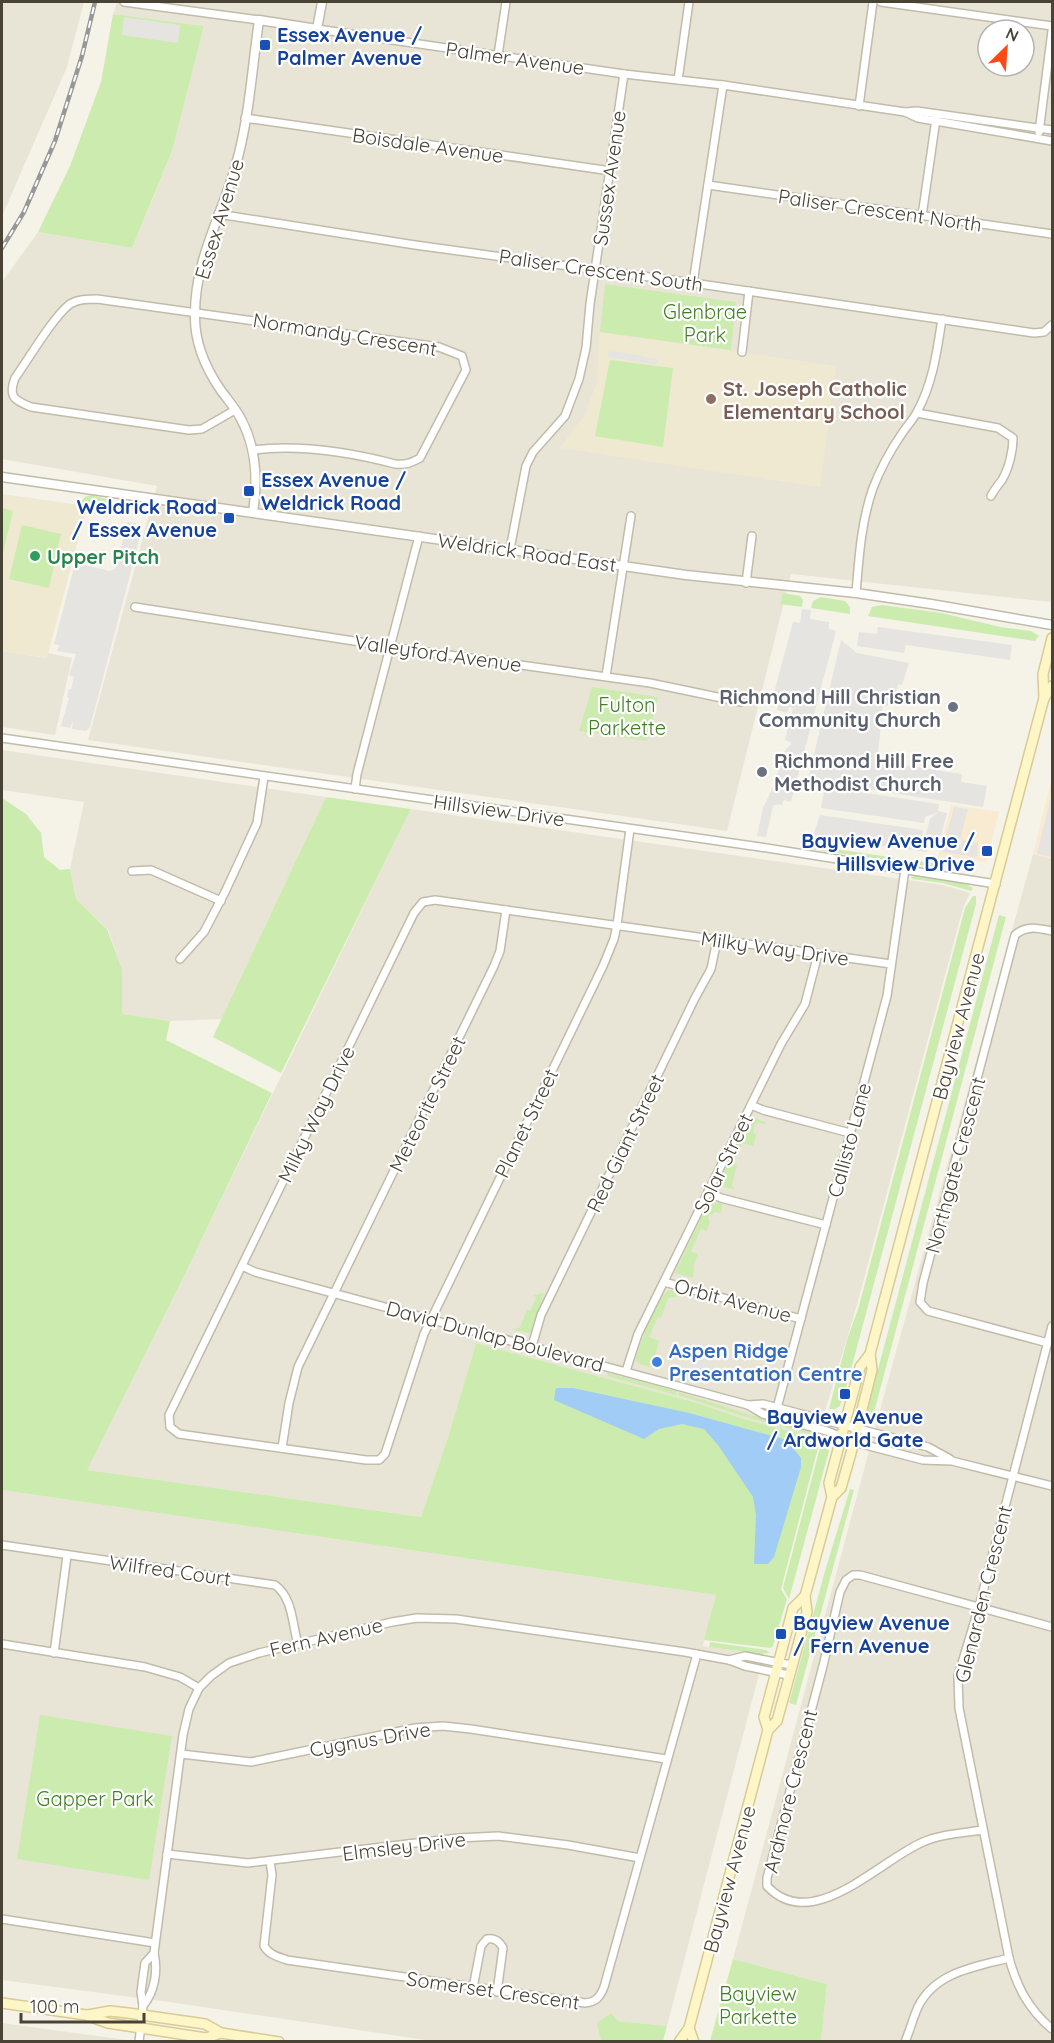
<svg xmlns="http://www.w3.org/2000/svg" width="1054" height="2043" font-family="Quicksand,sans-serif">
	<rect width="100%" height="100%" fill="#f5f2e8"/>
	<g fill="#e9e5d6" fill-rule="evenodd">
		<polygon points="2,2 84,2 67,67 2,216"/>
		<path d="M117 2H1052V596L1051 602 791 574 727 831 88 740 157 486 2 459V282L38 232 132 248 151 203 172 151 204 26 113 14ZM988 30H1024V66H988Z"/>
		<polygon points="2,651 46,658 48,653 72,658 55,735 2,727"/>
		<polygon points="2,750 326,797 223,1019 170,1021 122,1014 122,969 108,929 76,899 70,869 84,802 2,790"/>
		<polygon points="411,809 943,885 970,893 963,908 857,1305 817,1438 744,1419 701,1404 476,1343 449,1434 421,1517 86,1470 186,1272"/>
		<polygon points="1033,854 1052,859 1052,2041 821,2041 827,1984 733,1959 880,1410"/>
		<polygon points="2,1490 716,1595 703,1646 764,1655 667,2026 618,2021 598,2023 601,2041 432,2041 169,2002 2,1980"/>
		<polygon points="2,2023 134,2041 2,2041"/>
	</g>
	<g fill="#f8ebd2">
		<polygon points="1052,778 1052,859 1033,854"/>
		<polygon points="951,805 999,812 986,862 938,857"/>
	</g>
	<g fill="#efe9d1">
		<polygon points="600,332 836,366 820,487 560,448 584,416 597,383"/>
		<polygon points="2,494 87,506 47,658 2,651"/>
	</g>
	<g fill="#cbecae">
		<polygon points="113,14 204,26 172,151 132,248 38,232 70,166 101,82"/>
		<polygon points="605,284 736,302 731,350 600,332"/>
		<polygon points="610,360 673,368 663,447 595,436"/>
		<polygon points="91,495 111,500 121,510 80,503 85,497"/>
		<polygon points="2,508 13,511 2,557"/>
		<polygon points="22,525 61,534 49,588 9,579"/>
		<polygon points="783,593 800,596 803,600 802,607 780,604"/>
		<polygon points="821,597 845,601 850,607 850,614 811,608 813,601"/>
		<polygon points="882,605 942,613 1000,627 1031,631 1039,636 1035,641 868,616 872,607"/>
		<polygon points="592,687 658,697 647,741 579,731"/>
		<polygon points="326,797 411,809 281,1073 213,1037"/>
		<polygon points="2,798 26,814 41,833 44,857 60,870 70,869 76,899 107,929 122,969 122,1014 170,1021 166,1040 272,1093 186,1272 87,1470 421,1517 449,1434 476,1343 701,1404 744,1419 817,1438 819,1444 781,1589 787,1599 773,1646 771,1648 704,1640 716,1595 2,1490"/>
		<polygon points="807,845 945,865 941,868 810,849"/>
		<polygon points="914,876 964,883 973,888 971,891 943,883 912,879 911,877"/>
		<polygon points="973,896 976,896 976,904 847,1384 840,1406 835,1409 829,1409 847,1340 859,1306 965,908"/>
		<polygon points="999,915 1006,917 873,1416 868,1415 868,1407"/>
		<polygon points="754,1118 765,1122 765,1124 759,1123 755,1124 753,1132 756,1134 753,1146 743,1143 733,1164 737,1165 732,1185 735,1190 718,1185 719,1181 749,1119"/>
		<polygon points="714,1202 723,1204 721,1213 714,1212 712,1215 709,1215 708,1219 710,1220 707,1231 701,1229 691,1251 698,1254 694,1264 693,1278 675,1273 706,1208"/>
		<path d="M669 1290 679 1292 677 1297 668 1298 661 1318 658 1317 649 1337 659 1341 654 1360 658 1361V1369L639 1364 636 1360C640 1345 656 1297 669 1290Z"/>
		<polygon points="541,1293 544,1294 530,1333 513,1330 520,1327 527,1310 531,1310 536,1297 533,1296"/>
		<polygon points="608,1373 677,1391 676,1395 607,1376"/>
		<polygon points="679,1392 748,1414 818,1433 824,1436 821,1437 746,1417 678,1395"/>
		<polygon points="822,1440 829,1451 789,1599 783,1588"/>
		<polygon points="850,1489 854,1490 796,1705 789,1703 825,1571"/>
		<polygon points="710,1642 766,1650 770,1653 760,1654 709,1647"/>
		<polygon points="40,1715 172,1736 149,1880 17,1859"/>
		<polygon points="733,1959 827,1984 821,2041 710,2041"/>
		<polygon points="611,2013 618,2021 667,2026 663,2041 601,2041 597,2023"/>
	</g>
	<g fill="#e6e4e0">
		<polygon points="124,17 180,25 178,43 122,35"/>
		<polygon points="609,350 658,359 656,365 608,357"/>
		<polygon points="127,522 136,523 135,527 142,529 90,727 86,731 72,729 73,721 70,728 61,726 69,698 67,697 69,689 71,689 74,677 69,675 76,654 57,651 59,645 54,644 75,564 81,566 82,564 109,571 115,569 117,565"/>
		<polygon points="802,609 811,610 810,619 829,622 829,629 836,631 791,802 784,800 782,805 778,804 773,806 766,837 757,836 763,808 774,786 783,753 791,744 790,742 785,740 793,708 789,707 787,713 777,710 779,702 772,700 793,622 800,623"/>
		<polygon points="878,627 1012,645 1010,660 906,645 904,653 857,646 859,632 877,634"/>
		<polygon points="841,640 857,653 909,663 902,685 898,684 897,692 890,691 888,706 883,706 877,761 962,774 961,782 987,786 983,807 808,780"/>
		<polygon points="825,787 939,804 938,811 947,813 938,847 928,845 927,852 813,836 820,815 923,830 922,836 925,837 930,819 938,812 925,817 924,823 821,808"/>
		<polygon points="1050,800 1052,801 1052,857 1037,854"/>
		<polygon points="954,807 968,809 959,844 961,846 962,840 978,843 977,856 975,857 942,852"/>
		<polygon points="694,1341 711,1345 700,1386 685,1382 690,1371 687,1370"/>
	</g>
	<polygon fill="#a1ccf5" points="556,1388 573,1388 689,1413 787,1440 801,1458 801,1467 774,1557 768,1564 754,1564 756,1515 753,1497 718,1445 704,1429 682,1424 659,1429 644,1439 554,1400"/>
	<g fill="none" stroke-linecap="round" stroke-linejoin="round">
		<g stroke="#c1bbaa" stroke-width="10">
			<g id="minor">
				<polyline points="124,2 259,20"/>
				<polyline points="881,2 1052,26"/>
				<polyline points="317,29 624,74 723,85 905,112 917,111 1052,130"/>
				<polyline points="498,55 506,2"/>
				<polyline points="678,80 689,2"/>
				<polyline points="859,106 873,2"/>
				<polyline points="905,112 918,118 1052,141"/>
				<polyline points="245,118 611,171"/>
				<polyline points="1039,132 1052,31"/>
				<polyline points="708,185 1052,234"/>
				<polyline points="218,214 415,245 693,283 1034,333 1044,332 1052,325"/>
				<polyline points="922,216 936,119"/>
				<polyline points="693,283 723,85"/>
				<polyline points="742,352 749,291"/>
				<path d="M235 410 202 429 189 430 31 407C14 400 8 397 15 378 28 360 53 317 70 304 78 299 88 299 97 299L439 347 462 356 466 370 420 458C411 463 406 465 395 464 349 452 301 444 253 450"/>
				<path d="M917 413 998 428 1013 438C1013 451 1009 468 1002 480 998 485 994 490 991 496"/>
				<polyline points="510,549 526,466 533,452 565,416 579,379 586,348 590,304 624,74"/>
				<polyline points="746,583 752,536"/>
				<path d="M856 593C859 558 861 522 873 488 880 470 890 451 901 435 906 427 913 420 917 412 933 383 937 351 942 319"/>
				<polyline points="135,607 399,648 650,683 741,702"/>
				<polyline points="606,676 631,516"/>
				<polyline points="2,738 760,847 996,884"/>
				<polyline points="355,789 357,774 419,536"/>
				<polyline points="630,829 617,925 614,939 603,966 424,1334 385,1454 379,1460 366,1460 179,1434 170,1427 169,1415 414,913 423,902 435,900 891,964"/>
				<polyline points="132,871 151,870 221,901"/>
				<polyline points="180,959 204,932 225,892 257,823 264,777"/>
				<polyline points="751,1105 763,1110 850,1133"/>
				<polyline points="708,1192 721,1198 826,1225"/>
				<polyline points="242,1266 255,1272 748,1405 763,1414 827,1431 854,1442 923,1460 952,1461 1052,1486"/>
				<polyline points="664,1282 801,1319"/>
				<path d="M1052 1326 979 1607 958 1676 959 1708 1009 1958C1017 1987 1029 2010 1052 2029"/>
				<path d="M1048 1343 928 1311 920 1302 923 1283 1015 935C1026 925 1038 928 1052 931"/>
				<polyline points="532,1346 541,1315 695,998 711,969 717,940"/>
				<polyline points="626,1371 638,1334 781,1044 805,1004 818,954"/>
				<polyline points="748,1405 763,1404 928,1447 950,1459"/>
				<polyline points="777,1408 887,996 905,869"/>
				<polyline points="282,1448 289,1403 298,1367 494,966 500,951 506,910"/>
				<path d="M2 1545 275 1585C293 1598 292 1624 298 1644"/>
				<polyline points="2,1644 145,1667 180,1677 199,1688"/>
				<polyline points="54,1653 67,1556"/>
				<polyline points="729,1660 745,1656 791,1665"/>
				<polyline points="181,1754 251,1762 415,1728 443,1726 471,1729 666,1759"/>
				<path d="M983 1830C963 1833 941 1834 923 1842 880 1860 812 1935 767 1886V1878L823 1666 840 1592 846 1580 853 1575H860L1052 1627"/>
				<polyline points="167,1854 248,1863 458,1838 498,1836 568,1845 640,1858"/>
				<path d="M270 1861 272 1875 264 1946C269 1955 279 1957 287 1960L585 2003C596 2002 600 1997 604 1987L697 1654"/>
				<polyline points="2,1919 155,1943"/>
				<path d="M473 1988 481 1946 487 1939C495 1938 499 1941 503 1948L497 1992"/>
				<path d="M143 2006C155 1991 158 1971 154 1953L183 1735 189 1709 199 1688 211 1676 229 1663 259 1653 392 1622 417 1618 456 1619 685 1652 729 1660 745 1666 788 1675"/>
				<polyline points="139,2042 143,2006 141,1992 145,1963 154,1953"/>
				<path d="M905 2042C910 2030 913 2018 918 2007 935 1972 975 1967 1009 1958"/>
			</g>
		</g>
		<g stroke="#c1bbaa" stroke-width="11">
			<g id="tertiary">
				<polyline points="2,477 686,575 856,593 931,604 1052,625"/>
				<path d="M253 512C258 480 257 449 241 419 236 409 227 399 220 389 205 367 194 340 195 313 195 261 221 216 235 168 249 121 252 69 259 20L317 29 322 2"/>
			</g>
		</g>
		<g stroke="#d8cb95" stroke-width="12">
			<g id="secondary">
				<polyline points="1044,698 1052,686"/>
				<polyline points="832,1497 841,1488 851,1453 872,1370 870,1354 1044,698 1043,674 1052,638"/>
				<polyline points="768,1730 777,1721 807,1612 805,1596 832,1497 829,1483 860,1367 870,1354"/>
				<polyline points="2,2003 86,2015 108,2023 206,2038 221,2033"/>
				<polyline points="88,2015 110,2011 128,2013 205,2024 221,2033 279,2042"/>
				<polyline points="689,2028 694,2042"/>
				<polyline points="679,2042 689,2028 768,1730 764,1717 793,1608 805,1596"/>
			</g>
		</g>
		<use href="#minor" stroke="#fff" stroke-width="7"/>
		<use href="#tertiary" stroke="#fff" stroke-width="8"/>
		<use href="#secondary" stroke="#fff6c8" stroke-width="9"/>
		<g stroke="#979797" stroke-width="4.5">
			<polyline id="rail" points="2,248 24,212 55,141 82,56 95,2"/>
		</g>
		<use href="#rail" stroke="#fff" stroke-width="2" stroke-dasharray="7" stroke-linecap="butt"/>
	</g>
	<g fill="#1a4fb4" stroke="#fff" stroke-width="2">
		<rect x="259" y="39" width="12" height="12" rx="3"/>
		<rect x="243" y="485" width="12" height="12" rx="3"/>
		<rect x="223" y="512" width="12" height="12" rx="3"/>
		<rect x="981" y="845" width="12" height="12" rx="3"/>
		<rect x="839" y="1388" width="12" height="12" rx="3"/>
		<rect x="775" y="1628" width="12" height="12" rx="3"/>
	</g>
	<circle fill="#8d6e63" stroke="#fff" stroke-width="2" cx="711" cy="399" r="6"/>
	<circle fill="#2e9e5b" stroke="#fff" stroke-width="2" cx="35" cy="556" r="6"/>
	<g fill="#6b7280" stroke="#fff" stroke-width="2">
		<circle cx="953" cy="707" r="6"/>
		<circle cx="762" cy="772" r="6"/>
	</g>
	<circle fill="#3f7fe0" stroke="#fff" stroke-width="2" cx="657" cy="1362" r="6"/>
	<g text-anchor="middle" dominant-baseline="central" stroke-width="4.5" stroke-linejoin="round" paint-order="stroke">
		<g font-size="20" font-weight="bold" fill="#164399" stroke="#fff" text-anchor="start">
			<text x="277" y="34">Essex Avenue /<tspan x="277" dy="23">Palmer Avenue</tspan></text>
			<text x="261" y="479">Essex Avenue /<tspan x="261" dy="23">Weldrick Road</tspan></text>
			<text x="217" y="506" text-anchor="end">Weldrick Road<tspan x="217" dy="23">/ Essex Avenue</tspan></text>
			<text x="975" y="840" text-anchor="end">Bayview Avenue /<tspan x="975" dy="23">Hillsview Drive</tspan></text>
			<text x="845" y="1416" text-anchor="middle">Bayview Avenue<tspan x="845" dy="23">/ Ardworld Gate</tspan></text>
			<text x="793" y="1622">Bayview Avenue<tspan x="793" dy="23">/ Fern Avenue</tspan></text>
		</g>
		<g font-size="20" fill="#494336" stroke="#fff">
			<text transform="translate(515 58) rotate(8)">Palmer Avenue</text>
			<text transform="translate(428 145) rotate(8)">Boisdale Avenue</text>
			<text transform="translate(609 178) rotate(-82)">Sussex Avenue</text>
			<text transform="translate(880 210) rotate(8)">Paliser Crescent North</text>
			<text transform="translate(219 219) rotate(-73)">Essex Avenue</text>
			<text transform="translate(601 270) rotate(8)">Paliser Crescent South</text>
			<text transform="translate(345 334) rotate(9)">Normandy Crescent</text>
			<text transform="translate(527 552) rotate(8)">Weldrick Road East</text>
			<text transform="translate(438 653) rotate(8)">Valleyford Avenue</text>
			<text transform="translate(499 810) rotate(8)">Hillsview Drive</text>
			<text transform="translate(775 948) rotate(8)">Milky Way Drive</text>
			<text transform="translate(958 1026) rotate(-75)">Bayview Avenue</text>
			<text transform="translate(427 1104) rotate(-64)">Meteorite Street</text>
			<text transform="translate(316 1114) rotate(-64)">Milky Way Drive</text>
			<text transform="translate(526 1123) rotate(-64)">Planet Street</text>
			<text transform="translate(849 1140) rotate(-75)">Callisto Lane</text>
			<text transform="translate(625 1143) rotate(-64)">Red Giant Street</text>
			<text transform="translate(723 1163) rotate(-64)">Solar Street</text>
			<text transform="translate(955 1165) rotate(-75)">Northgate Crescent</text>
			<text transform="translate(733 1300) rotate(15)">Orbit Avenue</text>
			<text transform="translate(495 1336) rotate(15)">David Dunlap Boulevard</text>
			<text transform="translate(170 1570) rotate(8)">Wilfred Court</text>
			<text transform="translate(983 1594) rotate(-76)">Glenarden Crescent</text>
			<text transform="translate(326 1637) rotate(-13)">Fern Avenue</text>
			<text transform="translate(370 1739) rotate(-10)">Cygnus Drive</text>
			<text transform="translate(790 1791) rotate(-76)">Ardmore Crescent</text>
			<text transform="translate(404 1846) rotate(-7)">Elmsley Drive</text>
			<text transform="translate(729 1879) rotate(-75)">Bayview Avenue</text>
			<text transform="translate(493 1990) rotate(8)">Somerset Crescent</text>
		</g>
		<g font-size="20" fill="#407f25" stroke="#fff">
			<text x="705" y="311">Glenbrae<tspan x="705" dy="23">Park</tspan></text>
			<text x="627" y="704">Fulton<tspan x="627" dy="23">Parkette</tspan></text>
			<text x="95" y="1798">Gapper Park</text>
			<text x="758" y="1993">Bayview<tspan x="758" dy="23">Parkette</tspan></text>
		</g>
		<g font-size="20" font-weight="bold" fill="#785e54" stroke="#fff" text-anchor="start">
			<text x="723" y="388">St. Joseph Catholic<tspan x="723" dy="23">Elementary School</tspan></text>
		</g>
		<g font-size="20" font-weight="bold" fill="#27864d" stroke="#fff" text-anchor="start">
			<text x="47" y="556">Upper Pitch</text>
		</g>
		<g font-size="20" font-weight="bold" fill="#5b616d" stroke="#fff" text-anchor="end">
			<text x="941" y="696">Richmond Hill Christian<tspan x="941" dy="23">Community Church</tspan></text>
			<text x="774" y="760" text-anchor="start">Richmond Hill Free<tspan x="774" dy="23">Methodist Church</tspan></text>
		</g>
		<g font-size="20" font-weight="bold" fill="#366cbe" stroke="#fff" text-anchor="start">
			<text x="669" y="1350">Aspen Ridge<tspan x="669" dy="23">Presentation Centre</tspan></text>
		</g>
	</g>
	<rect width="1054" height="2043" fill="none" stroke="#494336" stroke-width="6"/>
	<g transform="translate(1006 48) rotate(25)"><circle r="28" fill="#ffffff" stroke="#b6b4af" stroke-width="1.5"/>
	<path d="M0-4.5L10 22L0 15L-10 22Z" fill="#ff4a15"/>
	<text y="-9" font-size="16" font-weight="bold" text-anchor="middle" fill="#494336">N</text>
	</g>
	<path d="M21 2013v9h123v-9" fill="none" stroke="#494336" stroke-width="3"/>
	<text x="30" y="2013" font-size="18" fill="#494336" stroke="#ffffff" stroke-width="4.5" paint-order="stroke">100 m</text>
</svg>
